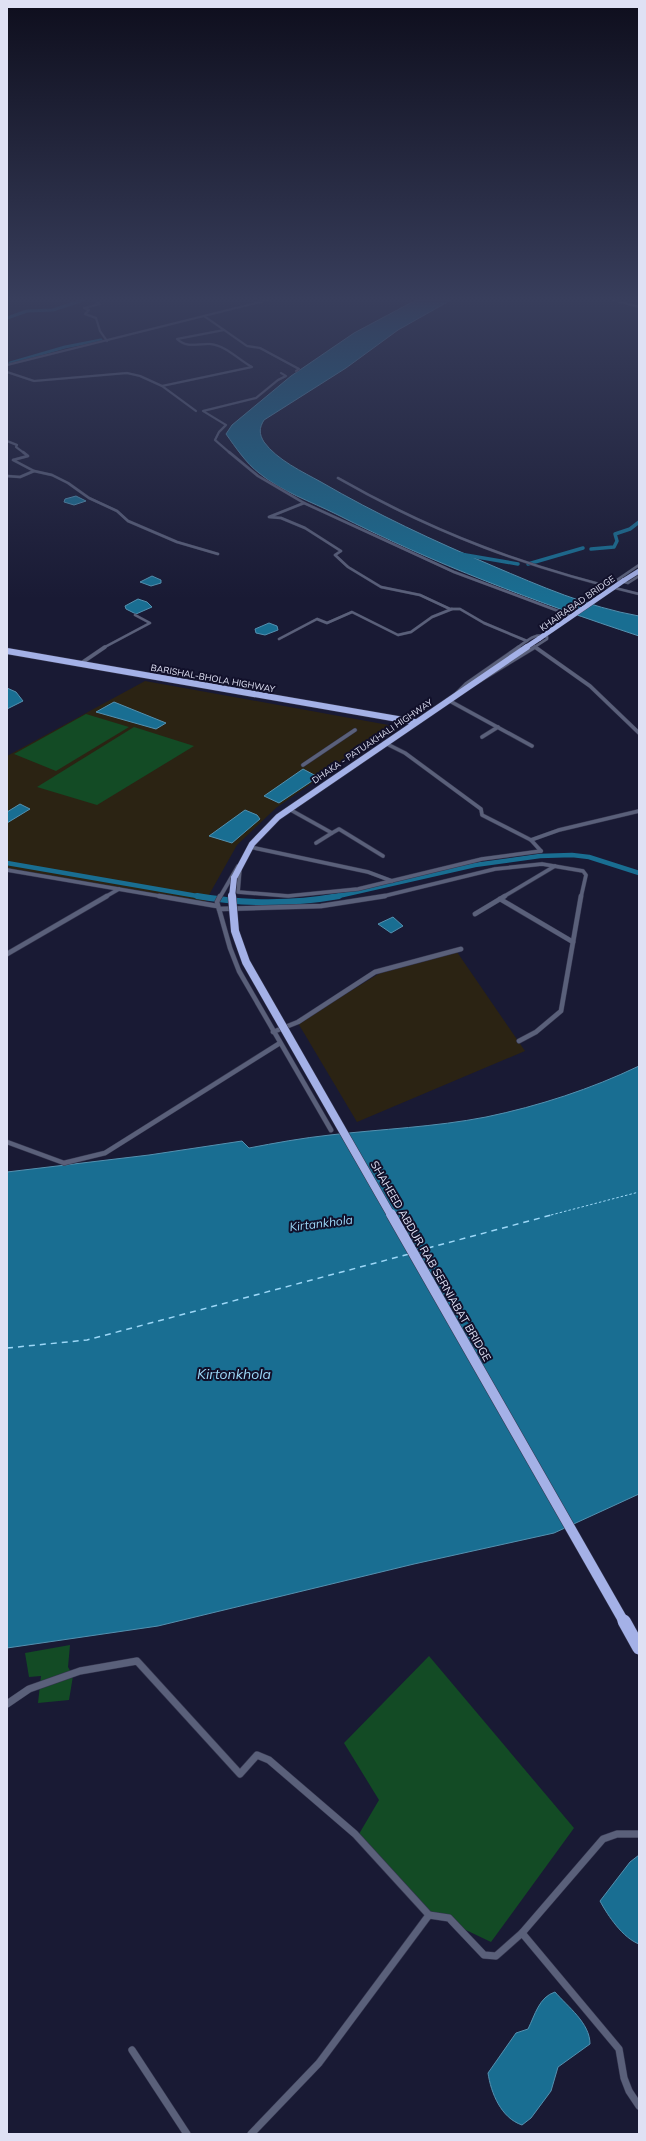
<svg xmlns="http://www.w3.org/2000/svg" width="646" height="2141" font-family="Mulish,sans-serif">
	<rect width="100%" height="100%" fill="#191a34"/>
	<g fill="#2b2313">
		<polygon points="145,681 262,702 394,726 276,808 237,845 205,902 7,869 7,756"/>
		<polygon points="457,952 525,1051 357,1122 298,1023 380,973"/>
	</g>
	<g fill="#134b25">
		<polygon points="86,714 129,727 56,771 14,754"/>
		<polygon points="134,727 194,746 97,805 37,787"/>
		<polygon points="70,1645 68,1667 73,1676 69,1700 38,1703 41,1676 29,1677 25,1653"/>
		<polygon points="429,1656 574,1828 491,1942 428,1912 359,1834 379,1800 344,1743"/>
	</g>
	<g fill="#196e92" stroke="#5490af">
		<path d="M416 300H451L398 330 346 368 264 420C259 428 259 434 264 442 277 460 303 472 321 482 376 514 434 541 493 566 540 586 588 607 639 616V636C536 602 434 564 336 514 310 501 282 492 259 473 246 463 236 448 226 434L232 425 291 376 354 333Z"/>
		<polygon points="76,496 86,501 74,505 64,502 65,499"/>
		<polygon points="152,576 161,580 161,583 151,586 140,582"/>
		<polygon points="138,599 147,602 152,607 136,614 126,609 125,606"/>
		<polygon points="269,623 277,626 278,630 265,635 256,633 255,629"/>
		<polygon points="7,688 16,692 23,701 7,709"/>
		<polygon points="114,702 166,723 156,729 96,712"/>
		<polygon points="303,769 318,777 279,803 264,796"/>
		<polygon points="20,804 30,809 7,823 7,812"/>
		<polygon points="245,810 257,815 260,819 232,843 209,836"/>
		<polygon points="393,917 403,926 391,933 378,924"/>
		<path d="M639 1066V1494L554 1533 414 1564 158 1626 7 1648V1172L149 1155 242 1141 249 1148C275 1143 302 1138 330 1135 382 1129 435 1127 486 1117 539 1106 591 1089 639 1066Z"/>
		<path d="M639 1855V1944C623 1938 608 1916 600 1901L630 1862Z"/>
		<path d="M555 1992C568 2007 590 2023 590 2044L558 2067 551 2091 531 2118 522 2125C501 2118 491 2093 488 2073L516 2033 528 2029C535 2015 539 1997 555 1992Z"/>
	</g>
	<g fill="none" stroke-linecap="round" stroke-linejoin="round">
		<g stroke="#196e92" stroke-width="3">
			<polyline points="7,318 27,311 53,310 83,300"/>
			<polyline points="10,363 65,347 101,340"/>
		</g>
		<g stroke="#196e92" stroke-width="3.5">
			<polyline points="591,549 614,547 617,541 615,534 630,529 639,522"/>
			<polyline points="460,554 518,564"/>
			<polyline points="528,564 583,548"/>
		</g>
		<g stroke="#196e92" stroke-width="4.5">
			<polyline points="7,863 203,897"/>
			<polyline points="334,897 475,865 540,856 572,855 589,857 639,873"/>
		</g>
		<path stroke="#196e92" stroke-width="6" d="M197 896C243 904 294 904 339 896"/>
		<polyline stroke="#9cd7f7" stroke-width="1" stroke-dasharray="2.5 2" stroke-linecap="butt" points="551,1215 639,1192"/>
		<g stroke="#9cd7f7" stroke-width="1.5" stroke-dasharray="6 5" stroke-linecap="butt">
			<polyline points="417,1251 555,1214"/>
			<polyline points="7,1348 87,1340 409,1254"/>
		</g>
		<g stroke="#35364f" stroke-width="2.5">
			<g id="minor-far4">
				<polyline points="94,300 100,304 84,308 89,310 85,314 96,318 100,331 107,341"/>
				<polyline points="613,300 639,307"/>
				<polyline points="204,316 247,346 260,348 299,369 296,371"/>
				<polyline points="7,365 268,300"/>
				<path d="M7 372 34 381 127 373 140 376 162 386 252 367C239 360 225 345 210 344 197 343 188 349 177 339L224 330"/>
				<polyline points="162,386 196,411"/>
				<polyline points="7,441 17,445 16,447 24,453"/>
				<polyline points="230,453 215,440 219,432 226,425 203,411 256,398 278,380 286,376 281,373"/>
			</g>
		</g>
		<g stroke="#35364f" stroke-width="3">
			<g id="minor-far3">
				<polyline points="229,452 258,476 304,503 454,572 569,615"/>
				<polyline points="34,471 52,475 68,483 89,498 117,511 128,521 177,542 218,554"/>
				<polyline points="7,476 20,477 34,471 13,460 28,456 23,452"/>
				<path d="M338 478C436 534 529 568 639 594"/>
				<polyline points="304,503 269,517 281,518 305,528 341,551 335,555 348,567 381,587 420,595 450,609 460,609 484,623 527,641"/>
				<polyline points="639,565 617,580 628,583 639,576"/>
				<polyline points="279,639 317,619 327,623 352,612 398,635 411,632 432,617 452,609"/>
				<polyline points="535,647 537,648"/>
				<polyline points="103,648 150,623 135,615"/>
				<path d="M517 648C527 641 535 632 547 637V639L533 648"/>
			</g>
		</g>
		<g stroke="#35364f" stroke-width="4.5">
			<g id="minor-far2">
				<polyline points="519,647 466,684 453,697 535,647"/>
				<polyline points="535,647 590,686 639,733"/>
				<polyline points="80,664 105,647"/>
				<polyline points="448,700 532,746"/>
				<polyline points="482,737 498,727"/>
				<polyline points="385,743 405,753 481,809 482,815 531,840 541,851"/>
				<polyline points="303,765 355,730"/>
				<polyline points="289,809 332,833 339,829 383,856"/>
				<polyline points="531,840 559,830 639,811"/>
				<polyline points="316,843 332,833"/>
				<polyline points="250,847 368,872 392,881"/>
				<polyline points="240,868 238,892 288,896 358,889 482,859 541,851"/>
				<polyline points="7,870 165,897"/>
				<polyline points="105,897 119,889"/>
				<polyline points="220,897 238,866"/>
				<polyline points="380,897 495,869 542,864 583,871 586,875 581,897"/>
				<polyline points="503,897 555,866"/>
			</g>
		</g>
		<g stroke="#35364f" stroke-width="5.5">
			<g id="minor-far1">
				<polyline points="159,896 217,906"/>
				<polyline points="220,896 217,902 230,948 239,971 331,1130"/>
				<polyline points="500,899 573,942"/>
				<polyline points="219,909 321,906 385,896"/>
				<polyline points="475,914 505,896"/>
				<polyline points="7,954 107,896"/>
				<polyline points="273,1032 298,1022 375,972 461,949"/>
				<polyline points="519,1041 536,1032 561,1011 581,896"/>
				<polyline points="7,1142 64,1163 105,1153 280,1043"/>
			</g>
		</g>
		<g stroke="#35364f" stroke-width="8">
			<g id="minor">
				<polyline points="7,1704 29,1689 80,1671 137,1661 240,1774 257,1755 269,1760 355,1834 429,1915 449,1918 484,1955 496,1956 522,1933 619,2049 624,2078 629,2091 639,2106"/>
				<polyline points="522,1933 603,1839 617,1834 639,1834"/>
				<polyline points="132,2050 187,2134"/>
				<polyline points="251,2134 319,2063 429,1915"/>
			</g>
		</g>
		<g stroke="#35364f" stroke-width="5.5">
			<g id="trunk-far1">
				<polyline points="623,581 639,571"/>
				<polyline points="525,648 540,638"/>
			</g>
		</g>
		<g stroke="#35364f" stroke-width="7">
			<g id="trunk">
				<polyline points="7,651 415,722"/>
				<polyline points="234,878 252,844 278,817 527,647"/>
			</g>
		</g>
		<use href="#minor-far4" stroke="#5a607a" stroke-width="2"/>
		<use href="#minor-far3" stroke="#5a607a" stroke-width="2.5"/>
		<use href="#minor-far2" stroke="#5a607a" stroke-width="3.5"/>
		<use href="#minor-far1" stroke="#5a607a" stroke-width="4.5"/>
		<use href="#minor" stroke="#5a607a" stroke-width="7"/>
		<use href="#trunk-far1" stroke="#a4b1e7" stroke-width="5"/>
		<use href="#trunk" stroke="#a4b1e7" stroke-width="6"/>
		<g stroke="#35364f" stroke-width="5.5" stroke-linecap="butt">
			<polyline id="trunk-bridge-far4" points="540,638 623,581"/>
		</g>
		<g stroke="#35364f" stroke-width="7" stroke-linecap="butt">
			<polyline id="trunk-bridge-far3" points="232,897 234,878"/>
		</g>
		<g stroke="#35364f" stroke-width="9" stroke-linecap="butt">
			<polyline id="trunk-bridge-far2" points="232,896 235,931 246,962 391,1215"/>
		</g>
		<g stroke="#35364f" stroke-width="11" stroke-linecap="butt">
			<polyline id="trunk-bridge-far1" points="391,1214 624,1622"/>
		</g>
		<g stroke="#35364f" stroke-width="14" stroke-linecap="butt">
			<polyline id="trunk-bridge" points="624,1621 639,1648"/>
		</g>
		<use href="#trunk-bridge-far4" stroke="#a4b1e7" stroke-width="5"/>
		<use href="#trunk-bridge-far3" stroke="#a4b1e7" stroke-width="6"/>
		<use href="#trunk-bridge-far2" stroke="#a4b1e7" stroke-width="8"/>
		<use href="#trunk-bridge-far1" stroke="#a4b1e7" stroke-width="10"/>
		<use href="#trunk-bridge" stroke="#a4b1e7" stroke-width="13"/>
	</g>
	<linearGradient id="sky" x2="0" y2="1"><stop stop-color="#0e0e1d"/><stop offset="0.5" stop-color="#383e5c"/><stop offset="1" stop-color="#383e5c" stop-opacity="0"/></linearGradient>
	<rect width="646" height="599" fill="url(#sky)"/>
	<g text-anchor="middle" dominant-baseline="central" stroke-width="4" stroke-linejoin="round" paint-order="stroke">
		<g font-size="9" fill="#dfe1f4" stroke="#11102a">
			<text transform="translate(577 603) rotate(-35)">KHAIRABAD BRIDGE</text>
			<text transform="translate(213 678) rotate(10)">BARISHAL-BHOLA HIGHWAY</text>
			<text transform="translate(372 741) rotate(-34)">DHAKA - PATUAKHALI HIGHWAY</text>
		</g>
		<g font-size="11" fill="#dfe1f4" stroke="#11102a">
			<text transform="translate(431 1261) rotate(60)">SHAHEED ABDUR RAB SERNIABAT BRIDGE</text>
		</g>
		<g font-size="12" font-style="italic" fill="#9cd7f7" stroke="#11102a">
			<text transform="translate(321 1223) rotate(-7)">Kirtankhola</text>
		</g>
		<g font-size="14" font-style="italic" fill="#9cd7f7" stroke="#11102a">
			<text x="234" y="1374">Kirtonkhola</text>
		</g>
	</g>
	<rect width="646" height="2141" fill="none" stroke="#dfe1f4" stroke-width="16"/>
</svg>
